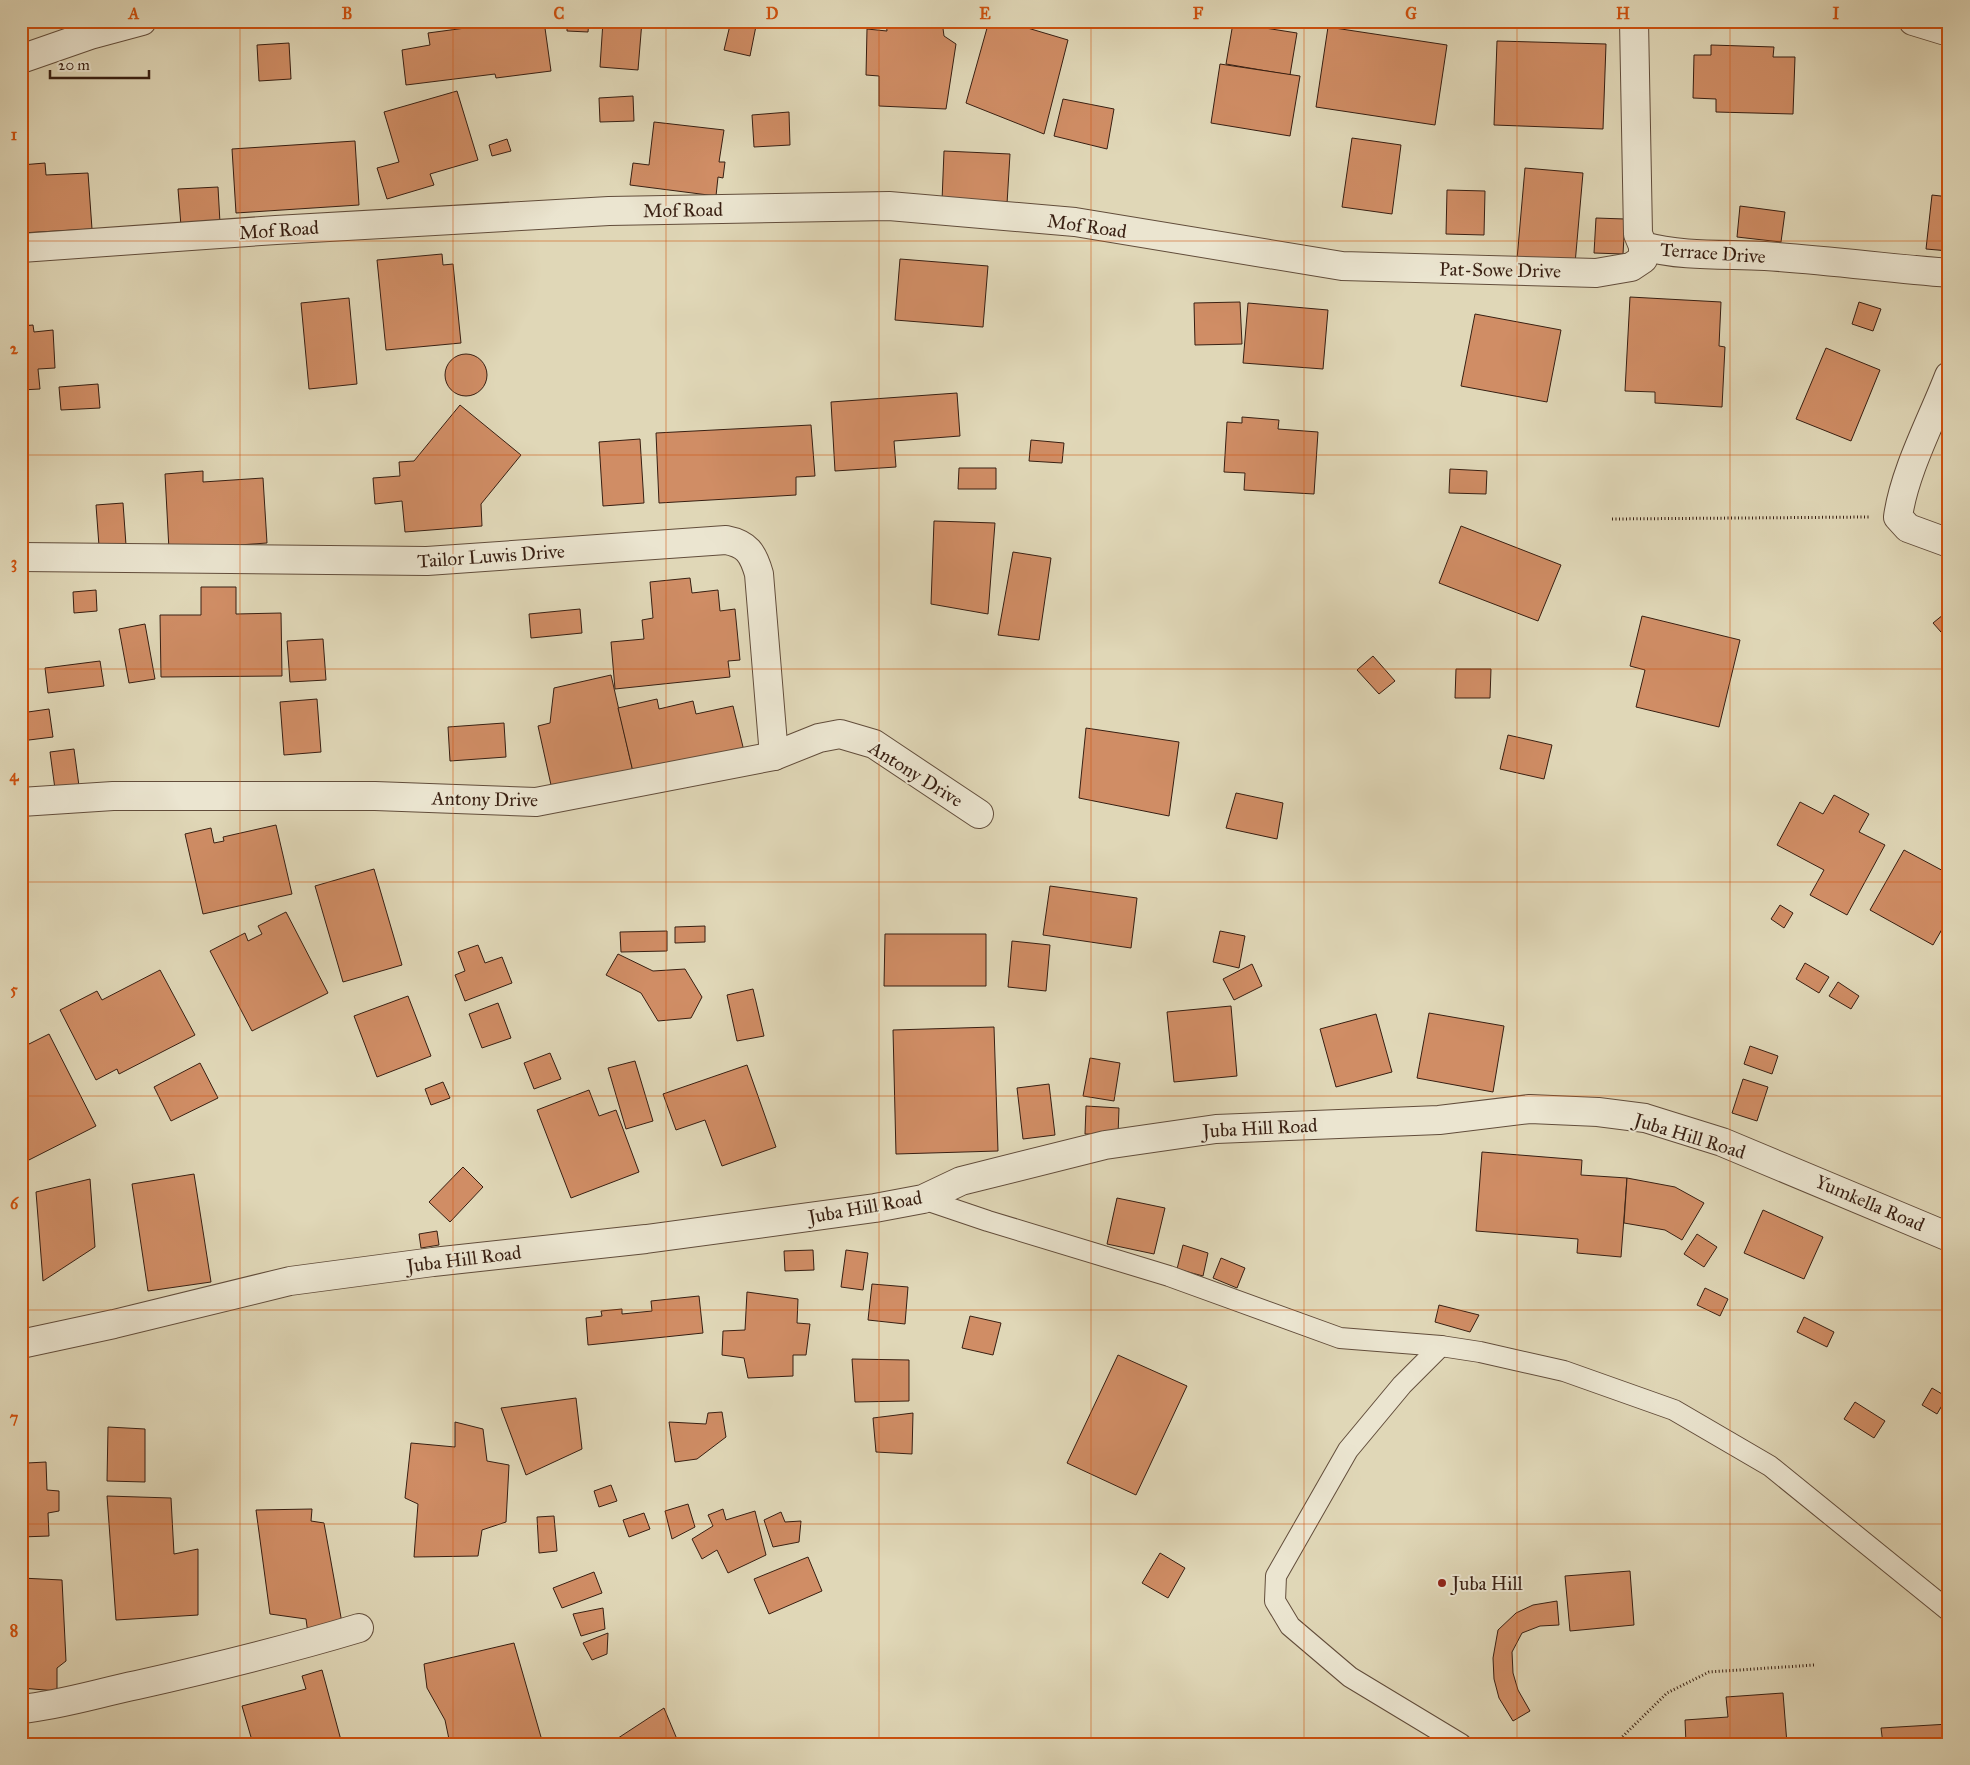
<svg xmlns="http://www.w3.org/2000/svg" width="1970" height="1765" font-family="'IM FELL Great Primer',serif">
	<rect width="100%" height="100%" fill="#e0d7b7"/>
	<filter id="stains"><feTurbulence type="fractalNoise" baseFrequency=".004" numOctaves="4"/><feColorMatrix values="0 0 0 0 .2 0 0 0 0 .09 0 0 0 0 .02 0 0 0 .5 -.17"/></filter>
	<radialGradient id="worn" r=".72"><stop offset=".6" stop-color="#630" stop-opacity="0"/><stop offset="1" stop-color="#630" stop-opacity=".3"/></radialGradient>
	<g fill="#d08d65" stroke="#381f12">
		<polygon points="495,21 544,21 551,71 496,78 495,74 406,85 402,50 430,45 428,33 488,25 488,22"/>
		<polygon points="567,21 589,21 588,32 567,31"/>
		<polygon points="603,21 642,21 638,70 600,67"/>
		<polygon points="731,21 757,21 750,56 724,50"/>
		<polygon points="886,21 942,21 944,36 956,44 946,109 879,106 879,76 866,75 867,29 887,31"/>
		<polygon points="989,21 1004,21 1068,40 1044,134 966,103"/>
		<polygon points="1233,23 1297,33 1290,75 1226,64"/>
		<polygon points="1328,27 1447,45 1435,125 1316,107"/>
		<polygon points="1497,41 1606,44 1603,129 1494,125"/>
		<polygon points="289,43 291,79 259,81 257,45"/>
		<polygon points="1711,45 1774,47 1773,57 1795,57 1793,114 1716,112 1716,99 1693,98 1694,55 1711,55"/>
		<polygon points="1220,64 1300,76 1290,136 1211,123"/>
		<polygon points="457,91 478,160 430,174 434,185 387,199 377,168 399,162 384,112"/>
		<polygon points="633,96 634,121 600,122 599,98"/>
		<polygon points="1063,99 1114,109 1107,149 1054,136"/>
		<polygon points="789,112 790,145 754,147 752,115"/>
		<polygon points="654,122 724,130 719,162 725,162 723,178 718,177 716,196 630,185 633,163 649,165"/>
		<polygon points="1352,138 1401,145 1392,214 1342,207"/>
		<polygon points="507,139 511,151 492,156 489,145"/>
		<polygon points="355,141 359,205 236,213 232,149"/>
		<polygon points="944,151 1010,154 1007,204 942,201"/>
		<polygon points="45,163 46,175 88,173 92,229 21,233 21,165"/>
		<polygon points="1525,168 1583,173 1575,264 1517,259"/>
		<polygon points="218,187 220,223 181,226 178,189"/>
		<polygon points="1447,190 1485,191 1484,235 1446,234"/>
		<polygon points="1932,195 1949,197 1949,251 1926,249"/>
		<polygon points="1740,206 1785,212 1781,242 1737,237"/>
		<polygon points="1596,218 1625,219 1623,254 1594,253"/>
		<polygon points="442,254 443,265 453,264 461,343 386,350 377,260"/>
		<polygon points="900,259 988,266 983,327 895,320"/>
		<polygon points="1630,297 1721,302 1719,346 1725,347 1722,407 1655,403 1655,392 1625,391"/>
		<polygon points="349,298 357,384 309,389 301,303"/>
		<polygon points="1240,302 1242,344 1195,345 1194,303"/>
		<polygon points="1859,302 1881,309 1873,331 1852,324"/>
		<polygon points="1248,303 1328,310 1323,369 1243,363"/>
		<polygon points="1475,314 1561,330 1547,402 1461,386"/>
		<polygon points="33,325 34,332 53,330 55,368 38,369 40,389 21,390 21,326"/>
		<polygon points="1826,348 1880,370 1851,441 1796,419"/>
		<circle cx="466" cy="375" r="21"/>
		<polygon points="98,384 100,408 61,410 59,387"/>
		<polygon points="957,393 960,436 894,441 896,467 835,471 831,402"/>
		<polygon points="460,405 521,455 481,504 482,526 405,532 402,501 375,504 373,478 400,476 399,462 414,461"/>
		<polygon points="1242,417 1279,420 1278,429 1318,432 1314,494 1244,490 1245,473 1224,472 1227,422 1242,423"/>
		<polygon points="811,425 815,476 796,477 796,495 659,503 656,433"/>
		<polygon points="640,439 644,503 603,506 599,442"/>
		<polygon points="1031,440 1064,443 1062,463 1029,461"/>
		<polygon points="959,468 996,468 996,489 958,489"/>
		<polygon points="1450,469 1487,471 1486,494 1449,493"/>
		<polygon points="203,471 203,482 263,478 267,543 169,550 165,474"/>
		<polygon points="123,503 126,545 99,546 96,505"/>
		<polygon points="934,521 995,523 988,614 931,604"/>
		<polygon points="1461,526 1561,565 1538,621 1439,583"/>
		<polygon points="1013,552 1051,558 1039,640 998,635"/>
		<polygon points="690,578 692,593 718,590 720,611 735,609 740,660 728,661 730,677 615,689 611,642 644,639 642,620 653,618 650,582"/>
		<polygon points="201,587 236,587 236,614 281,613 282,676 161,677 160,615 201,615"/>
		<polygon points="96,590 97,611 74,613 73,592"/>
		<polygon points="580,609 582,633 531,638 529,614"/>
		<polygon points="1949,610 1949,641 1933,623"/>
		<polygon points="1642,616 1740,640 1719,727 1636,707 1645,670 1630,666"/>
		<polygon points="145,624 155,679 129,683 119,629"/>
		<polygon points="323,639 326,680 290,682 287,641"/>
		<polygon points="1373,656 1395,681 1379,694 1357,670"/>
		<polygon points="100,661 104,686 48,693 45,668"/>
		<polygon points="1456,669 1491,669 1490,698 1455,698"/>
		<polygon points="611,675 634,776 553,794 538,726 550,723 554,688"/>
		<polygon points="317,699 321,752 284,755 280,702"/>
		<polygon points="657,699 659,709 693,701 696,714 733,706 744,751 634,776 618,708"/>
		<polygon points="49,709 53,737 21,741 21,713"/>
		<polygon points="504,723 506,757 450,761 448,727"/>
		<polygon points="1086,728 1179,742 1169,816 1079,798"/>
		<polygon points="1508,735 1552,745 1544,779 1500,769"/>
		<polygon points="74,749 79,786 55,789 50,752"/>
		<polygon points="1236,793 1283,803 1277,839 1226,828"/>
		<polygon points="1834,795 1869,814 1859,832 1885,845 1847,915 1810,895 1824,870 1777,845 1800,802 1823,814"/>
		<polygon points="276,825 292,894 203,914 185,834 211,828 214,843 224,841 223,837"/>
		<polygon points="1904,850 1949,874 1949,917 1933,945 1870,910"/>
		<polygon points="374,869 402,965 343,982 315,886"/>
		<polygon points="1050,886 1137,898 1131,948 1043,935"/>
		<polygon points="1780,905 1793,913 1784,928 1771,919"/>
		<polygon points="286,912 328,993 252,1031 210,951 245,933 248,941 262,934 258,926"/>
		<polygon points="705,926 705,942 675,943 675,927"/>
		<polygon points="667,931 667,951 621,952 620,932"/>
		<polygon points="1220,931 1245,936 1239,968 1213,962"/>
		<polygon points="885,934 986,934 986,986 884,986"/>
		<polygon points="1012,941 1050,945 1046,991 1008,987"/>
		<polygon points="478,945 485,963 502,957 512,983 465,1001 455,975 465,971 458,952"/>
		<polygon points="618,954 653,971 685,969 702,997 691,1018 658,1021 641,993 606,975"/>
		<polygon points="1805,963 1829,977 1819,993 1796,979"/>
		<polygon points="1252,964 1262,986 1234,1000 1223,979"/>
		<polygon points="160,970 195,1035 119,1074 117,1069 96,1080 60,1010 97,991 102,1000"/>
		<polygon points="1838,982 1859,996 1851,1009 1829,996"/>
		<polygon points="753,989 764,1036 737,1041 727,995"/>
		<polygon points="408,996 431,1056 377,1077 354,1016"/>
		<polygon points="498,1003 511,1038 482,1048 469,1014"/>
		<polygon points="1231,1006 1237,1076 1174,1082 1167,1012"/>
		<polygon points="1429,1013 1504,1026 1493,1092 1417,1078"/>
		<polygon points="1376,1014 1392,1072 1336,1087 1320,1029"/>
		<polygon points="994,1027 998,1151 896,1154 893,1030"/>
		<polygon points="49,1034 96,1126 21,1164 21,1048"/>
		<polygon points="1750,1046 1778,1056 1772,1074 1744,1064"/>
		<polygon points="550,1053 561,1079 534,1089 524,1063"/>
		<polygon points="1090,1058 1120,1063 1114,1101 1083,1096"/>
		<polygon points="635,1061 653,1121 626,1129 608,1068"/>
		<polygon points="200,1063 218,1098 171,1121 154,1087"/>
		<polygon points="747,1065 776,1147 722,1166 705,1120 676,1130 663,1094"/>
		<polygon points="1743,1079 1768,1087 1757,1121 1732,1113"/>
		<polygon points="443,1082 450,1098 431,1105 425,1089"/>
		<polygon points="1049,1084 1055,1135 1023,1139 1017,1088"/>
		<polygon points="589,1090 599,1116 616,1110 639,1172 571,1198 537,1110"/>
		<polygon points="1086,1106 1119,1108 1118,1135 1085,1134"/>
		<polygon points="1482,1152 1582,1160 1581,1175 1627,1178 1621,1257 1577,1253 1578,1239 1476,1231"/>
		<polygon points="463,1167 483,1187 450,1222 429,1202"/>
		<polygon points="194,1174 211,1282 148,1291 132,1184"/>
		<polygon points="1627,1178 1675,1187 1704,1203 1682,1240 1665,1230 1624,1223"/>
		<polygon points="90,1179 95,1247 43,1281 36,1192"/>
		<polygon points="1117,1198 1165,1208 1154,1254 1107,1244"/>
		<polygon points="1763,1210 1823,1237 1804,1279 1744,1253"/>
		<polygon points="437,1231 439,1245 421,1248 419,1234"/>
		<polygon points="1697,1234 1717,1247 1704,1267 1684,1254"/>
		<polygon points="1183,1245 1208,1253 1203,1276 1177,1269"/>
		<polygon points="813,1250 814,1270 785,1271 784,1251"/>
		<polygon points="846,1250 868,1253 863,1290 841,1287"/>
		<polygon points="1221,1258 1245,1268 1237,1288 1213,1278"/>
		<polygon points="872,1284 908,1287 905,1324 868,1320"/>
		<polygon points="1705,1288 1728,1299 1720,1316 1697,1305"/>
		<polygon points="747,1292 798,1299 797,1323 810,1324 806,1355 793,1355 793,1376 748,1378 744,1358 722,1355 723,1331 745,1330"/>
		<polygon points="699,1296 703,1333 588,1345 586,1318 602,1316 601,1311 622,1309 622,1314 652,1311 651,1301"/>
		<polygon points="1439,1305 1479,1315 1470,1332 1435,1322"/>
		<polygon points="970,1316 1001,1323 993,1355 962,1348"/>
		<polygon points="1804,1317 1834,1332 1827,1347 1797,1332"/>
		<polygon points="1118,1355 1187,1386 1136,1495 1067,1463"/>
		<polygon points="852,1359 909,1360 909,1401 855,1402"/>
		<polygon points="1932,1388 1947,1397 1937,1414 1922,1405"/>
		<polygon points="576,1398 582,1449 526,1475 501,1408"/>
		<polygon points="1855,1402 1885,1421 1874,1438 1844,1419"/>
		<polygon points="722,1412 726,1437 697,1459 675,1462 669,1422 706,1424 708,1413"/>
		<polygon points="913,1413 912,1454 876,1452 873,1418"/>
		<polygon points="455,1422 483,1429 487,1461 509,1465 506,1522 482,1530 478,1556 414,1557 418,1504 405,1498 411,1443 455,1447"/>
		<polygon points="108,1427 145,1429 145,1482 107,1481"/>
		<polygon points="21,1451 26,1451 27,1463 46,1462 47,1490 59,1491 59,1511 48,1513 49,1536 21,1537"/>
		<polygon points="611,1485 617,1501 599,1507 594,1491"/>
		<polygon points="107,1496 171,1498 174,1554 198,1549 198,1615 116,1620"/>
		<polygon points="688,1504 695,1527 672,1539 665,1511"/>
		<polygon points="312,1509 311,1521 324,1523 342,1623 308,1634 306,1619 270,1614 256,1510"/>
		<polygon points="723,1509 726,1520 755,1511 766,1555 728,1573 717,1550 702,1559 692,1539 713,1526 708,1515"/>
		<polygon points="781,1512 785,1522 801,1521 799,1542 773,1547 764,1520"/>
		<polygon points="644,1513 650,1529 629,1537 623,1520"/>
		<polygon points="554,1516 557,1551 539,1553 537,1517"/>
		<polygon points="1160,1553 1185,1568 1168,1598 1142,1583"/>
		<polygon points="808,1557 822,1591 769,1614 754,1579"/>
		<polygon points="1630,1571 1634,1625 1570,1631 1565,1576"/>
		<polygon points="594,1572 602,1593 562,1608 553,1588"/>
		<polygon points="21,1578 62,1580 66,1661 57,1668 57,1691 21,1688"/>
		<polygon points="1557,1601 1559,1625 1540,1626 1522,1633 1512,1652 1513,1673 1518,1690 1530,1711 1513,1721 1499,1698 1494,1679 1493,1658 1498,1630 1516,1613 1533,1605"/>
		<polygon points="603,1608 605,1629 581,1636 573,1614"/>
		<polygon points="608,1633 607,1654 592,1660 583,1643"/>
		<polygon points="514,1643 543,1744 450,1744 445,1720 427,1688 424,1664"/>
		<polygon points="322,1670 342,1744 253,1744 242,1706 306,1689 302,1676"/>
		<polygon points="1783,1693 1787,1744 1686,1744 1685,1720 1728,1717 1726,1697"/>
		<polygon points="664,1708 679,1744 609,1744"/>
		<polygon points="1949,1724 1949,1744 1883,1744 1881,1728"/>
	</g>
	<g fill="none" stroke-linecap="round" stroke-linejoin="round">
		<g stroke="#624d3b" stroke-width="22">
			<g id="lane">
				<polyline points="923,1199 988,1221 1169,1276 1340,1338 1441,1346 1480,1352 1564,1371 1674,1410 1770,1466 1949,1611"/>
				<polyline points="1441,1346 1402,1385 1348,1450 1276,1576 1275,1601 1290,1626 1350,1677 1461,1744"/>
			</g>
		</g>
		<g stroke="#624d3b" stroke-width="30">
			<g id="street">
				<path d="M1634 21 1638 234 1643 246C1682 257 1725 254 1765 256 1826 260 1887 268 1949 273"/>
				<polyline points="1913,21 1949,32"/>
				<polyline points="21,59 90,35 142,21"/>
				<polyline points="21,248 276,230 609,211 889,206 1075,222 1342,266 1596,273 1631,267 1643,259 1643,246"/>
				<path d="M1949 376C1932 420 1904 472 1898 517L1908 528 1949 543"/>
				<path d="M21 557 427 561 726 540C747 544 753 553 759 574L774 756"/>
				<polyline points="21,802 113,796 375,796 536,802 774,756 819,738 840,734 874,744 979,814"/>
				<polyline points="21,1344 114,1324 290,1281 433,1262 646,1239 875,1208 923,1199 961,1181 1105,1145 1216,1129 1439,1120 1530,1109 1598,1112 1645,1118 1722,1142 1949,1237"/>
				<path d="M21 1709C61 1705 98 1693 137 1685 212 1668 286 1650 359 1628"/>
			</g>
		</g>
		<g stroke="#381f12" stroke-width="3" stroke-dasharray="1 2.5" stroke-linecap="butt">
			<polyline points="1612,519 1869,517"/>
			<polyline points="1615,1744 1667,1693 1709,1672 1814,1665"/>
		</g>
		<use href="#lane" stroke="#ebe5d0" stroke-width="20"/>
		<use href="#street" stroke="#ebe5d0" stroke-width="28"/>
	</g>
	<path fill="none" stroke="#ce500d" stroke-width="1" stroke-opacity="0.55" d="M240 21V1744M453 21V1744M666 21V1744M879 21V1744M1091 21V1744M1304 21V1744M1517 21V1744M1730 21V1744M21 241H1949M21 455H1949M21 669H1949M21 882H1949M21 1096H1949M21 1310H1949M21 1524H1949"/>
	<circle fill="#8f2418" stroke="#ebe5d0" stroke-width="2" cx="1442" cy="1583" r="5"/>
	<g text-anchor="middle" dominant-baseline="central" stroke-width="4" stroke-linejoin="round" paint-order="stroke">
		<g font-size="19" fill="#381f12" stroke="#ebe5d0">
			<text transform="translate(683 210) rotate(-1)">Mof Road</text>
			<text transform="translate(1087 226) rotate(8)">Mof Road</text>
			<text transform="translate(279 230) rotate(-4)">Mof Road</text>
			<text transform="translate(1713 253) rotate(4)">Terrace Drive</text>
			<text transform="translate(1500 270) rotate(1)">Pat-Sowe Drive</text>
			<text transform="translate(491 556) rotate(-4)">Tailor Luwis Drive</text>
			<text transform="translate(916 774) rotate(32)">Antony Drive</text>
			<text transform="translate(485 799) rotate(1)">Antony Drive</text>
			<text transform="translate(1260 1128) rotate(-3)">Juba Hill Road</text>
			<text transform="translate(1690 1136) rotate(17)">Juba Hill Road</text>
			<text transform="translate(1870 1203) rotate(23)">Yumkella Road</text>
			<text transform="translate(865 1207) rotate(-10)">Juba Hill Road</text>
			<text transform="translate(464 1259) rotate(-7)">Juba Hill Road</text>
		</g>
		<g font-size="19" fill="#381f12" stroke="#ebe5d0" text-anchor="start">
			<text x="1452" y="1583">Juba Hill</text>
		</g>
	</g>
	<rect width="1970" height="1765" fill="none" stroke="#e0d7b7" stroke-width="55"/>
	<path d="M50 70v8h99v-8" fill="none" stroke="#381f12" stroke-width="2.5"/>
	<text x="58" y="70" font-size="15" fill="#381f12" stroke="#ebe5d0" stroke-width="4" paint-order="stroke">20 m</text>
	<rect x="28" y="28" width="1914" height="1710" fill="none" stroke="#ce500d" stroke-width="2"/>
	<g font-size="16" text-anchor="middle" font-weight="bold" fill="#ce500d">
		<text x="134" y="19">A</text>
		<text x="347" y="19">B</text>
		<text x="559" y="19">C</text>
		<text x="772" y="19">D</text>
		<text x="985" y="19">E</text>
		<text x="1198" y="19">F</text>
		<text x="1411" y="19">G</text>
		<text x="1623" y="19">H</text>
		<text x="1836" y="19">I</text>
		<text x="14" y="140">1</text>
		<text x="14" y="354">2</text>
		<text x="14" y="568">3</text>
		<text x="14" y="781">4</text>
		<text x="14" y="995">5</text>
		<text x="14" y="1209">6</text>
		<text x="14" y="1423">7</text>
		<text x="14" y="1636">8</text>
	</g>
	<rect width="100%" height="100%" filter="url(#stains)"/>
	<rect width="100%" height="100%" fill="url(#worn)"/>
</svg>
